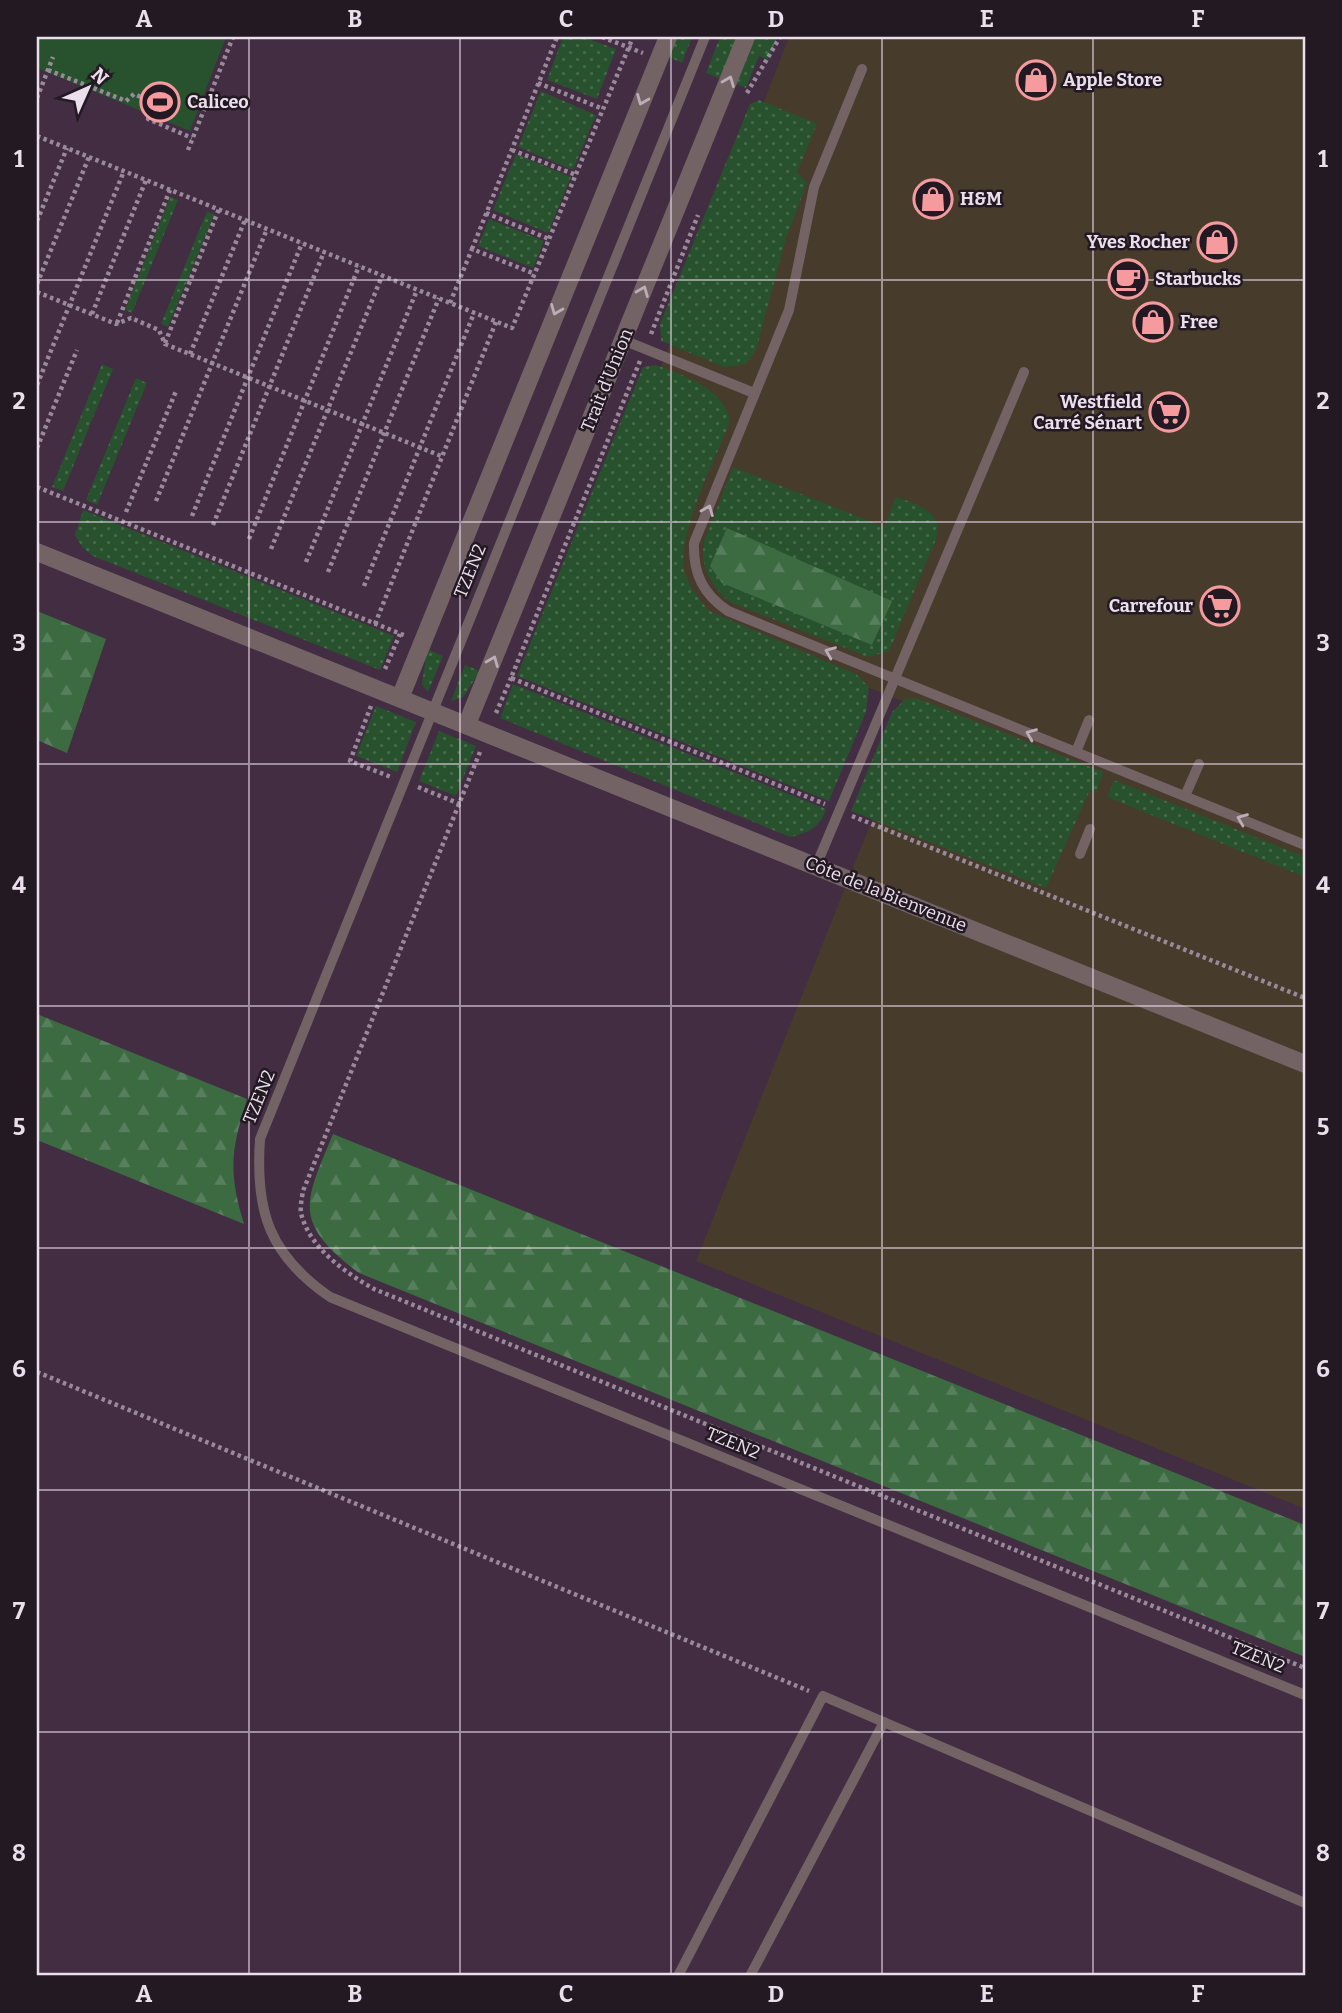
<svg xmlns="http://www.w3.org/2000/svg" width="1342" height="2013" font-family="Bitter,serif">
	<defs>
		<pattern id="grass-dots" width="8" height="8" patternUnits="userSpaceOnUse" patternTransform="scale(1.75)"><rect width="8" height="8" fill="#27522d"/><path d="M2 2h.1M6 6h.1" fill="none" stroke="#466a4c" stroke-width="1.8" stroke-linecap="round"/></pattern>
		<pattern id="forest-firs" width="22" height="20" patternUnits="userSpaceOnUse" patternTransform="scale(1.75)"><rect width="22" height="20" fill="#3c6a41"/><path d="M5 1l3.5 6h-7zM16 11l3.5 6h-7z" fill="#587f5d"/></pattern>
	</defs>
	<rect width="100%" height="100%" fill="#422d42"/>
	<polygon fill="#473b2c" points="789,37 1305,37 1305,1509 696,1261 917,707 581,572"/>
	<g fill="url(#grass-dots)">
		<polygon points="563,37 583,37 616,49 597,99 547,80"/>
		<polygon points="675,37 692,37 682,63 667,56"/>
		<polygon points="720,37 738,37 721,79 706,73"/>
		<polygon points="753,37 777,38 768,60 759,56 746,88 734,83"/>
		<polygon points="541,91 596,115 573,170 518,147"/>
		<polygon points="759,100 817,124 797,172 807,183 786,238 756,350 746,364 724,367 661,341 660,324 750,104"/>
		<polygon points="516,154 571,177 548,233 493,210"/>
		<polygon points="170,197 178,200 132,313 125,310"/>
		<polygon points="207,211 214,215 168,327 161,324"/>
		<polygon points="489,219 544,241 533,268 478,246"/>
		<polygon points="102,364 113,369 63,491 52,487"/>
		<path d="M656 365C684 376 725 388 730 422 716 458 677 533 684 570 688 586 699 599 709 611L856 674 869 687 866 712 829 801 517 676 643 367Z"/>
		<polygon points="136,378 147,383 97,505 86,500"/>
		<path d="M733 467 884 527 896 497C916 504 943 511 937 537L889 651 868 657 730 602C710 586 700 566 704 542Z"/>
		<polygon points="83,510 394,636 380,670 93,556 82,547 75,535"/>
		<polygon points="427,649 443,656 428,692 422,684"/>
		<polygon points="465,665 480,671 463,697 451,701"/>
		<path d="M513 684 826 809C820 827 809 833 790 837L500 718Z"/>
		<polygon points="916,698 1103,772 1097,792 1090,790 1046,888 851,811 892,712 905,699"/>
		<polygon points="376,706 416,722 397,772 356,756"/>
		<polygon points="439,731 476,746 456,796 419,781"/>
		<polygon points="1114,780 1305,857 1305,877 1107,797"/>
	</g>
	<g fill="url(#forest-firs)">
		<polygon points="727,528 892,601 872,645 722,583 710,566"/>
		<polygon points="37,611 106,639 67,753 37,740"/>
		<path d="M37 1014 247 1099C231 1151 228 1171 244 1224L37 1140Z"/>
		<path d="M333 1134 1305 1525V1657L359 1273C292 1222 304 1204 333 1134Z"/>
	</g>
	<polygon fill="#27522d" points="37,37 226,37 190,131 37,68"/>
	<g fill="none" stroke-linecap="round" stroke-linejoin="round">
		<g stroke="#9a899a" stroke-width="4.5" stroke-dasharray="3.5 3.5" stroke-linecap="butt">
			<polyline points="602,37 643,53"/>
			<polyline points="48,70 126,101 134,94 155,103 148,119 192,138"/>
			<polyline points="538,83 603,109"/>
			<polyline points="747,93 780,37"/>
			<polyline points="37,98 53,57"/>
			<polyline points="37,136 512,328 633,37"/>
			<polyline points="188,150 233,37"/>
			<polyline points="512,150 576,175"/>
			<polyline points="486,213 549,239"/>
			<polyline points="37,221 67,148"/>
			<polyline points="472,249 557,37"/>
			<polyline points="37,284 89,157"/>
			<polyline points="37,292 116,324 131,318 159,330 165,344 441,456"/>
			<polyline points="450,303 472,249 535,274"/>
			<polyline points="92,314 146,180"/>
			<polyline points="117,323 170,190"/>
			<polyline points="651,334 698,215"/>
			<polyline points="165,343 219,209"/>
			<polyline points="190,354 245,220"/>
			<polyline points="640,361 511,678 825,804"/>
			<polyline points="37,385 124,171"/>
			<polyline points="37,448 77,350"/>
			<polyline points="37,487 406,636"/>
			<polyline points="156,501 267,229"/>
			<polyline points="126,512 176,391"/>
			<polyline points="192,516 302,243"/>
			<polyline points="213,525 324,252"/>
			<polyline points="249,539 359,266"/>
			<polyline points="271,549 382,276"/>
			<polyline points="306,562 417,290"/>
			<polyline points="328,572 439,298"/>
			<polyline points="364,586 474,313"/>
			<polyline points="375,624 496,322"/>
			<polyline points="385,669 400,634"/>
			<polyline points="371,706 350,761 391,777"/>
			<polyline points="496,713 511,678 508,677"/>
			<path d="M480 752 303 1191C302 1197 300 1207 301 1213 309 1248 346 1273 374 1289L1305 1668"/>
			<polyline points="418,787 460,804"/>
			<polyline points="852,816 1305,998"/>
			<polyline points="37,1372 809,1691"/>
		</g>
		<g stroke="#736365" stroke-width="10">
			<path d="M705 37 260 1139C255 1211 269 1255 330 1297L1305 1695"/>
			<path d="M862 69 814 187 789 310 694 543C693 574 703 594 728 611L1305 845"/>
			<polyline points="623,340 754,393"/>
			<polyline points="1076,752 1089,720"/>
			<polyline points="1185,796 1199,764"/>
			<polyline points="1080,854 1090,829"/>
			<polyline points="816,866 1024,372"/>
			<polyline points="678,1976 823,1696 1305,1903"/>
			<polyline points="750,1976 884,1722"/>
		</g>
		<g stroke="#736365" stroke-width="18">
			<polyline points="37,552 1305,1064"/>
			<polyline points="400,698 668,37"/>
			<polyline points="467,724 746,37"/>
		</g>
	</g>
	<defs><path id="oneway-chevron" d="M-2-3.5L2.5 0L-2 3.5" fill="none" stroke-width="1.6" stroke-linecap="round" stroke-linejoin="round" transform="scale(1.75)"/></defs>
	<g stroke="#bcadb6">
		<use href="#oneway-chevron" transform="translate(729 81) rotate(-68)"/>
		<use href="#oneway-chevron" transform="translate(642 100) rotate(112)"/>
		<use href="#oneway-chevron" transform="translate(643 291) rotate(-68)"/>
		<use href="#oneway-chevron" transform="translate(556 310) rotate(112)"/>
		<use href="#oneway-chevron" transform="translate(708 510) rotate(-68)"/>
		<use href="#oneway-chevron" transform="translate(830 652) rotate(-158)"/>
		<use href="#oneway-chevron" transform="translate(493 661) rotate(-68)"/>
		<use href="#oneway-chevron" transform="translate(1031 734) rotate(-158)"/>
		<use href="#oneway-chevron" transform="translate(1242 819) rotate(-158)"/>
	</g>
	<path fill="none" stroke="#ecdfec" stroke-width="2" stroke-opacity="0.55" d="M249 37V1976M460 37V1976M671 37V1976M882 37V1976M1093 37V1976M37 280H1305M37 522H1305M37 764H1305M37 1006H1305M37 1248H1305M37 1490H1305M37 1732H1305"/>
	<defs>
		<g id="shop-ring" transform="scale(2.0125)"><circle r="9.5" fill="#231923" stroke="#f59b9e" stroke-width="1.5"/><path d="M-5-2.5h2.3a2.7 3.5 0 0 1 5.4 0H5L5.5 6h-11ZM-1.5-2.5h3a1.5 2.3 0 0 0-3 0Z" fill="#f59b9e"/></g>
		<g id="stadium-ring" transform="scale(2.0125)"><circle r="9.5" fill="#231923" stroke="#f59b9e" stroke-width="1.5"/><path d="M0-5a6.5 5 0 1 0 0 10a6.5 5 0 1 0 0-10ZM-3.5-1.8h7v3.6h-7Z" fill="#f59b9e"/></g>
		<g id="cafe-ring" transform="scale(2.0125)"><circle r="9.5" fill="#231923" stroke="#f59b9e" stroke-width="1.5"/><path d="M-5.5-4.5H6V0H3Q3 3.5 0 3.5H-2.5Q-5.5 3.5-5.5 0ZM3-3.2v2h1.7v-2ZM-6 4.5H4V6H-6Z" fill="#f59b9e"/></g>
		<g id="supermarket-ring" transform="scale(2.0125)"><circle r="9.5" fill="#231923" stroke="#f59b9e" stroke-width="1.5"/><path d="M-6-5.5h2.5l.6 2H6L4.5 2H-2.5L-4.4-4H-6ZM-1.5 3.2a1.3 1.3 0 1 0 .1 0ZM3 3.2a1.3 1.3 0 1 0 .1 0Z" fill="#f59b9e"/></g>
	</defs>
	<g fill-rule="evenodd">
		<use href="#shop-ring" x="1036" y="80"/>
		<use href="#stadium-ring" x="160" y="102"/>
		<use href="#shop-ring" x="933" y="199"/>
		<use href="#shop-ring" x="1217" y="242"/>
		<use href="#cafe-ring" x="1128" y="279"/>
		<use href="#shop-ring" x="1153" y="322"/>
		<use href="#supermarket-ring" x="1169" y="412"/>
		<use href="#supermarket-ring" x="1220" y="606"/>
	</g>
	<g text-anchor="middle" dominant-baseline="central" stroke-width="5" stroke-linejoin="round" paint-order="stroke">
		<g font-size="18" font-weight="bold" fill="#ecdfec" stroke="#231923" text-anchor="start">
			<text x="1063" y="80">Apple Store</text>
			<text x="187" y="102">Caliceo</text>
			<text x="960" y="199">H&amp;M</text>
			<text x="1190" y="242" text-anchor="end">Yves Rocher</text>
			<text x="1155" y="279">Starbucks</text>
			<text x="1180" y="322">Free</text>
			<text x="1142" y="402" text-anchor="end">Westfield<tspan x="1142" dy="21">Carré Sénart</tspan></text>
			<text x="1193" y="606" text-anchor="end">Carrefour</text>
		</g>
		<g font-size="18" fill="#ecdfec" stroke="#231923">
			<text transform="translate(607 380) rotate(-68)">Trait d'Union</text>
			<text transform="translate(470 571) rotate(-68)">TZEN2</text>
			<text transform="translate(886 894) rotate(22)">Côte de la Bienvenue</text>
			<text transform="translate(259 1097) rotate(-68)">TZEN2</text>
			<text transform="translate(733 1443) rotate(22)">TZEN2</text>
			<text transform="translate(1258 1657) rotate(22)">TZEN2</text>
		</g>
	</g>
	<rect width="1342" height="2013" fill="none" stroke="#231923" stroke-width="77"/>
	<g transform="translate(88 88) rotate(45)" stroke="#231923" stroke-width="5" paint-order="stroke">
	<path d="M0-5L12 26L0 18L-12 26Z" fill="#ecdfec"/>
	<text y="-10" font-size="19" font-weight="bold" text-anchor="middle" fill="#ecdfec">N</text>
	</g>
	<rect x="38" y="38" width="1266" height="1936" fill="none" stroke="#ecdfec" stroke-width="2.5"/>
	<g font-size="23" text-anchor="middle" font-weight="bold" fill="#ecdfec">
		<text x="144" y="27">A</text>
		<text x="355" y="27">B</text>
		<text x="566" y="27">C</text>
		<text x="776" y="27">D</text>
		<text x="987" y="27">E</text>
		<text x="1198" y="27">F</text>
		<text x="19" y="167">1</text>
		<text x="1323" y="167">1</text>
		<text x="19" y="409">2</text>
		<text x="1323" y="409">2</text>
		<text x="19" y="651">3</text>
		<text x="1323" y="651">3</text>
		<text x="19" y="893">4</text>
		<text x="1323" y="893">4</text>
		<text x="19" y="1135">5</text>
		<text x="1323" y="1135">5</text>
		<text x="19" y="1377">6</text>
		<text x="1323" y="1377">6</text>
		<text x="19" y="1619">7</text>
		<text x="1323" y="1619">7</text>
		<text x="19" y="1861">8</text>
		<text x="1323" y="1861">8</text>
		<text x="144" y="2002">A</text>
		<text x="355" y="2002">B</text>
		<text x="566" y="2002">C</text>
		<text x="776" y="2002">D</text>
		<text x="987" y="2002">E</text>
		<text x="1198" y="2002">F</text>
	</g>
</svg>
